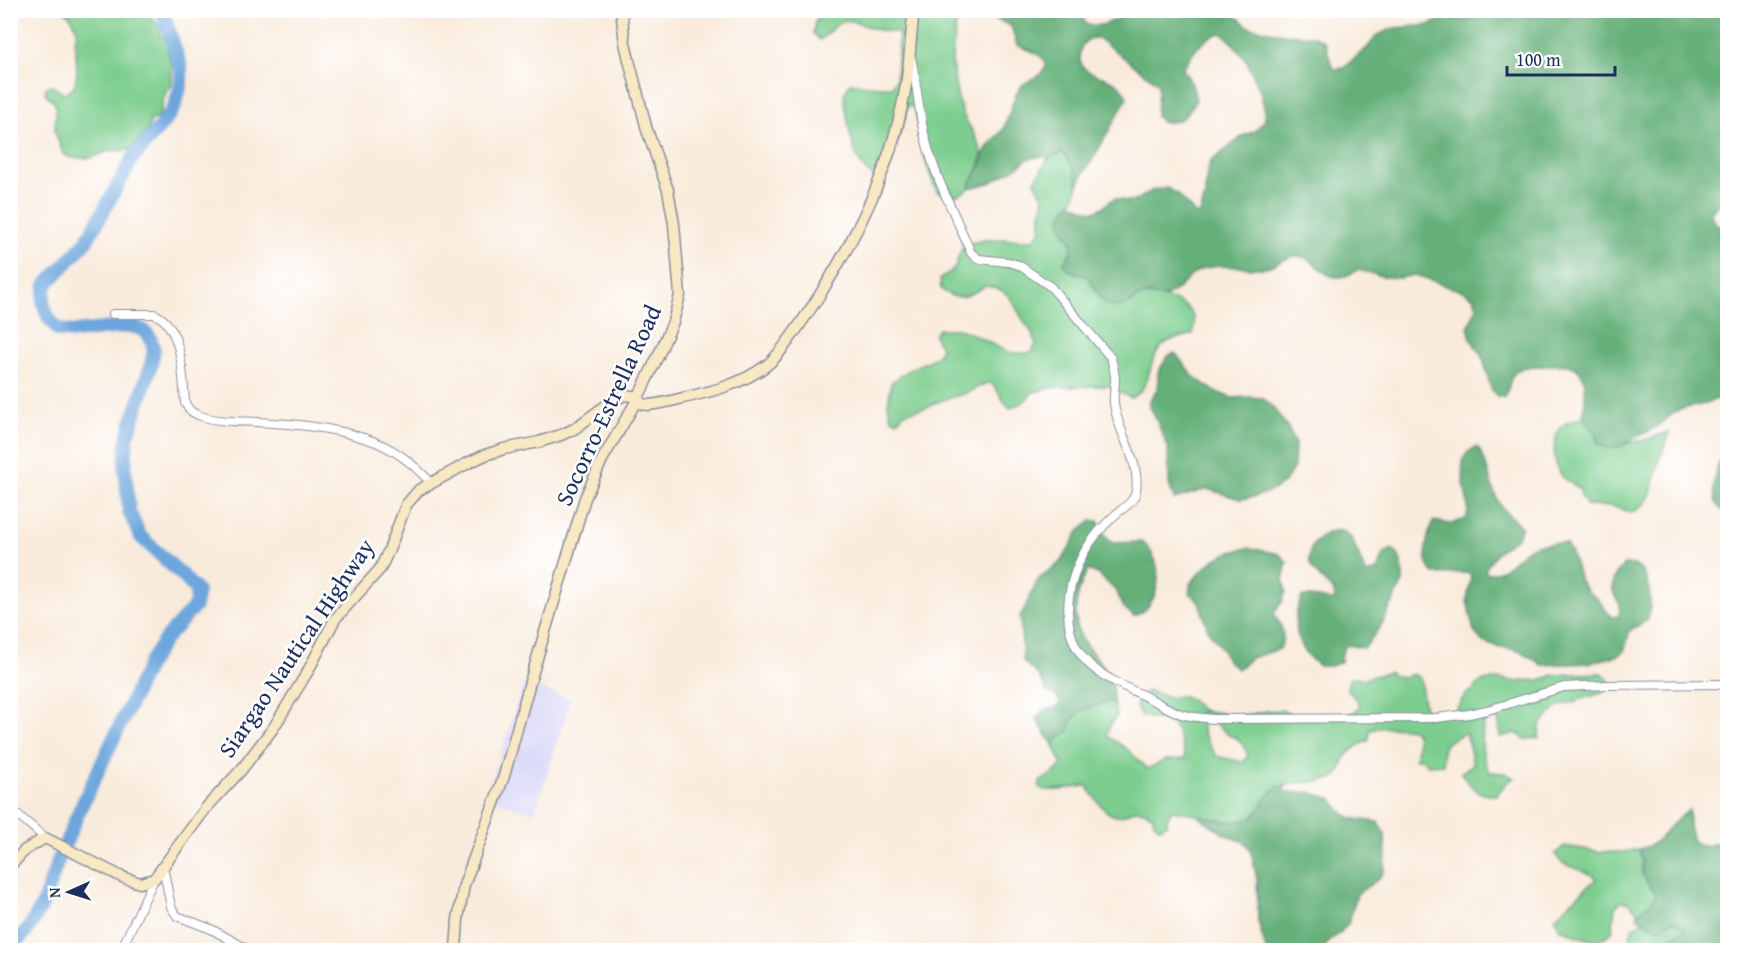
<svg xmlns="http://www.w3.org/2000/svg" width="1738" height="961" font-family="'Gentium Book Plus',serif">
	<rect width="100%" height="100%" fill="#fff"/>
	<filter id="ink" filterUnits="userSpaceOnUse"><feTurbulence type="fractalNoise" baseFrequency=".0167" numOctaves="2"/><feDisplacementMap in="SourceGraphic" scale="12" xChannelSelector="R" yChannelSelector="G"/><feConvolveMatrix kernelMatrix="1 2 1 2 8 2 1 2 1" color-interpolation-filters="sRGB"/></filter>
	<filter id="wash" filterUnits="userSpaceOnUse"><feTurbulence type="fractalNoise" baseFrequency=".008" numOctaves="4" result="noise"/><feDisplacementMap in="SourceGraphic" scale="24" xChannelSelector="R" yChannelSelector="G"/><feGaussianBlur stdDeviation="1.35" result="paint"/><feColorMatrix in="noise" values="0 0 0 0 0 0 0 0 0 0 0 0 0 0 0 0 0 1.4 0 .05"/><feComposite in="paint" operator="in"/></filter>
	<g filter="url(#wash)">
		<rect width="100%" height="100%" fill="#f9ebdc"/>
		<polygon fill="#d9d7f8" points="524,683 571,699 536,809 531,812 486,798"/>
		<g fill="#7ccd8e" stroke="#4c7e76" stroke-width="1.5" fill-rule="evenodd">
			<path d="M65 11H152L151 17 161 28 160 36 165 37C170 45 166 56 172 64V85L165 94 159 118 153 120 151 119 148 131 129 150 108 151 91 158H71L63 154C61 147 58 141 56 135 52 125 59 114 55 104 53 99 48 98 45 93L46 87 51 85C56 88 61 95 68 92 82 85 75 53 75 41 76 36 78 32 76 27 74 21 69 15 65 11Z"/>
			<path d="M822 11H955C959 32 949 50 953 70 955 81 957 97 960 106 965 123 978 136 982 153 983 160 972 185 967 190 963 193 955 197 950 197 946 197 941 193 937 192 925 165 919 137 915 109L909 105C898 128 898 156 884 178 880 177 873 176 870 174 852 164 846 113 844 94L850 83C864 83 878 89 892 87L896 80 899 33C891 32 883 31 875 29 862 26 850 15 838 24 831 28 828 35 820 40L813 33 815 22Z"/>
			<path d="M1063 151C1076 167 1086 195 1065 208L1063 229C1075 244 1075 249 1063 263L1069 270 1088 277 1095 287 1132 303 1137 297C1161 292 1203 302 1193 334 1184 338 1174 337 1166 343 1150 353 1152 375 1142 389 1140 393 1135 395 1131 398L1109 386 1056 387 1033 392 1024 402 1010 408C1000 399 999 389 989 382L966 393 937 402 928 407 904 413 897 421 891 418 888 405 891 383 909 370 936 357 941 348 934 335 938 329C945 329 954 328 961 330 989 337 1001 359 1032 352L1036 344C1034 334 1031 331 1025 323 1013 304 1011 288 985 286 969 296 957 303 941 289L940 279 955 268 958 257 963 246C986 236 1008 240 1033 240 1045 226 1040 227 1041 213 1042 208 1044 203 1043 198 1041 191 1037 187 1035 180L1048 159Z"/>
			<path d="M1583 417 1595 432 1598 443 1616 448 1630 442 1642 441 1669 432C1667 440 1664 447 1661 455 1654 476 1656 503 1631 513 1613 503 1607 507 1587 506L1582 498 1579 488C1574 485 1567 481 1563 477 1552 464 1550 435 1565 424 1570 421 1577 419 1583 417Z"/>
			<path d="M1389 672 1393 676 1405 677 1413 674 1420 678 1425 709 1433 713 1455 711 1465 695 1474 689 1479 683 1488 680 1500 679 1518 682 1528 680 1537 681 1554 675 1602 673 1609 679 1608 687 1602 693 1559 706 1540 725 1539 738 1525 739 1516 733 1500 737 1498 717 1484 723C1481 739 1481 758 1490 772L1505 773 1514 778 1505 784 1497 795C1478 797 1472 787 1461 773L1473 764 1466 733C1447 741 1441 742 1443 764L1427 765 1422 759H1416L1417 736 1413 729C1399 727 1384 726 1370 730L1369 740C1362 744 1352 748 1347 755 1342 761 1343 771 1337 776 1327 784 1293 781 1279 787 1260 795 1267 818 1239 821 1216 824 1195 812 1172 810L1168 816 1167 824 1160 828 1154 823 1153 816C1131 800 1129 821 1113 815 1102 811 1094 795 1087 786 1074 786 1048 795 1039 787L1040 782 1056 771 1062 764 1054 746 1057 739 1068 732C1073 708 1091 706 1113 701L1117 716 1112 722 1106 735 1127 749 1147 769 1166 760 1185 759C1183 745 1177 728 1167 718L1155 719 1142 716 1136 708 1140 695 1148 691 1171 698 1179 696 1191 699 1201 710 1236 715H1246L1267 711 1281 710 1293 715 1348 714 1358 710 1360 704 1347 689 1349 679 1355 677 1364 679ZM1201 711 1229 735 1238 739 1245 747 1248 757 1242 762 1216 756C1208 742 1198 728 1201 711Z"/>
			<path d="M1564 846 1603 852H1623L1639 849 1642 860V875L1656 894 1654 901 1650 905 1638 912 1629 903 1622 901 1615 907 1612 932C1595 948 1578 935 1559 928L1555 917 1596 879 1590 874 1562 863 1555 854Z"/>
			<polygon points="1673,920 1685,929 1662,946 1660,950 1638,950 1630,944 1630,936 1633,927 1643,922 1660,929"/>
		</g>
		<g fill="#65b079" stroke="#40706c" stroke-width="1.5">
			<path d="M983 11H1078L1087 25H1102L1116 20 1131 11H1218L1223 15 1237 17 1249 27 1284 34 1315 36 1325 42 1330 60 1334 69 1343 68 1368 47 1377 35 1394 28 1429 25 1459 11H1727V196L1722 199 1711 213 1714 223 1727 228V394L1708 403 1678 410 1656 427 1616 448H1605L1598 443 1595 432 1583 417C1584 405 1588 386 1582 375 1574 360 1557 365 1544 366 1533 367 1520 365 1513 375 1510 379 1508 391 1505 397H1498L1491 389 1483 358 1471 339 1468 327 1477 307 1474 298 1463 291 1452 288 1425 278 1414 275 1401 278 1385 277 1358 270C1322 292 1320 255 1296 256 1287 256 1274 267 1261 268 1240 269 1216 261 1196 272 1190 276 1185 283 1179 288 1174 292 1169 295 1163 297L1148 294 1137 297C1129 307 1113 311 1103 301 1097 295 1093 284 1088 277L1069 270 1063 264C1069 256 1077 247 1069 237 1067 234 1064 232 1063 229 1058 219 1064 208 1072 203 1095 214 1095 214 1114 198L1125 201H1135L1153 190 1167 188 1178 194 1196 215 1200 214 1205 195 1206 179 1210 162 1243 136 1255 131 1265 120 1264 107 1260 91 1247 62 1232 42 1222 33C1203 36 1191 53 1183 69L1192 84 1196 100C1187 115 1182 124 1162 122L1156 115C1156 104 1159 94 1158 83 1137 69 1118 52 1097 38 1095 38 1089 39 1088 40 1078 45 1077 62 1085 69 1101 81 1119 75 1127 98L1093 159 1084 172 1078 186 1073 167 1063 152 1048 159 1045 156 1027 159 1019 166 990 183 969 188 971 181 981 166 983 155 989 145 1003 130 1016 94 1022 85 1041 74 1046 66C1044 53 1027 50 1017 45L1011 26 991 17Z"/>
			<polygon points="1175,353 1193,376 1216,392 1232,398 1246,397 1262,398 1272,406 1289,429 1295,444 1294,467 1285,482 1271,491 1254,497 1240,499 1207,489 1174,499 1169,484 1168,447 1155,417 1149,405 1150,400 1158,388 1158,372 1168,356"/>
			<path d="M1477 447C1487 457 1490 486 1498 501 1503 511 1514 518 1521 527L1518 537 1497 552 1487 566 1485 573C1507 576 1514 554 1533 546 1543 543 1556 543 1566 544L1573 557 1580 581 1588 592 1598 599 1611 617 1619 616 1620 604C1609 590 1610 577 1624 565 1626 565 1632 565 1634 565 1651 572 1652 605 1648 620L1630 630 1625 649 1620 655 1589 663 1542 665 1524 653 1512 649 1499 648 1483 642 1474 632 1467 601 1471 576 1467 573 1434 574C1421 561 1426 536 1434 521L1451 524 1466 519C1474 502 1453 468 1468 452 1471 450 1474 449 1477 447Z"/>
			<path d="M1727 449V513L1718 507C1709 485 1715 468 1727 449Z"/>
			<path d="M1092 521H1098L1105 535 1112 543 1142 542C1162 558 1163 589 1146 609 1143 612 1138 614 1134 616L1122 606 1117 592 1098 574 1088 570C1077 587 1071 618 1081 637 1088 650 1101 661 1109 674 1114 681 1113 693 1113 701 1091 706 1073 708 1068 732L1057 739 1054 746 1036 719 1044 710 1055 708 1060 704 1057 696 1046 691C1042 675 1034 672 1023 661L1020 616C1028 605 1030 594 1037 582 1042 573 1051 571 1058 564 1073 550 1072 531 1092 521Z"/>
			<path d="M1332 531H1343L1352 539 1366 574 1377 570 1384 554 1392 549 1399 556 1403 570V582L1383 622 1367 645 1364 648 1346 645 1342 652 1341 662 1331 666H1319C1297 649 1289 623 1302 597 1313 595 1323 601 1335 600L1334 592C1322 577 1300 567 1313 545 1318 537 1324 534 1332 531Z"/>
			<path d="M1250 548 1279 554 1287 562 1283 580 1286 591 1282 602 1274 613C1282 627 1286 633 1280 649L1251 658 1238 669 1228 662 1220 646 1208 630 1199 602 1190 593V584C1208 562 1221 551 1250 548Z"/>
			<path d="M1287 785 1282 792H1309L1333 799C1346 823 1355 818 1378 822L1385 833 1386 858 1384 872 1377 880 1357 894 1349 922 1341 932 1327 943 1324 950H1266L1258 922 1257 880 1251 852 1247 845 1242 841 1230 837 1218 830 1197 815 1230 822 1253 818C1261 809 1267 792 1278 787 1281 786 1284 786 1287 785Z"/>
			<path d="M1689 810V826L1693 841C1707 849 1713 845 1727 838V950H1660C1664 940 1678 937 1685 929L1673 920 1660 929 1637 918 1638 912C1646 906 1653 904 1656 894L1642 875V860L1639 849C1657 844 1659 839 1671 826 1676 820 1683 815 1689 810Z"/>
		</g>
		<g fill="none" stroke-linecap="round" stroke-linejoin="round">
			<polyline stroke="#6da6dd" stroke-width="14" points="10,948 27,931 42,906 58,861 79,811 150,662 166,638 195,606 197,591 183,576 140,536 129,511 125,468 127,438 151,365 154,350 150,337 143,330 132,326 74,332 58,330 48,317 43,303 46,285 86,242 133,158 161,126 174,108 181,85 181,67 162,10"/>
		</g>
	</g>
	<g filter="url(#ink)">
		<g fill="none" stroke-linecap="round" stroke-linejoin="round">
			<g stroke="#8a8d9d" stroke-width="10">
				<g id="street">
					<path d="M911 58C918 85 918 114 926 141 936 180 956 216 971 253L979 259 1008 262 1019 265 1051 287 1111 358C1113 365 1115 372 1115 380 1115 388 1113 395 1114 403 1117 433 1141 460 1136 491 1134 504 1120 509 1112 518 1102 527 1093 538 1086 549 1064 587 1057 641 1096 670 1109 680 1125 687 1140 694 1154 700 1167 709 1181 714 1191 717 1202 718 1213 719L1436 718 1469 714 1491 709 1564 687 1607 685 1728 684"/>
					<path d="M113 314H154C183 325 183 378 185 403 188 408 191 413 198 415 215 422 238 421 257 422 295 424 331 427 367 439 393 447 413 463 431 483"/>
					<polyline points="10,808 45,838"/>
					<polyline points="163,866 171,907 177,916 211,929 249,950"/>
					<polyline points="121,950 154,879"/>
				</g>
			</g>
			<g stroke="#8a8d9d" stroke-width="13">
				<g id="secondary">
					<path d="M10 866 25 850 45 838 122 877 140 883 154 879 206 808 242 769 274 727 308 671 335 619 380 569 389 550 406 505 419 490 468 463 485 455 504 449 539 442 561 435 574 429 608 404 624 395 633 396 642 404 648 405C660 404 672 401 683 398 714 391 742 384 767 365 781 355 803 319 814 304 855 240 890 171 904 96 910 68 910 39 914 10"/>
					<polyline points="456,950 458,919 464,885 504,776 530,682 585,498 602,460 637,400 658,356 673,322 680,295 674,224 668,190 647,130 630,64 625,43 621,10"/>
				</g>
			</g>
			<use href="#street" stroke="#fff" stroke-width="8"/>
			<use href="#secondary" stroke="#f8e8c3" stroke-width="10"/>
		</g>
	</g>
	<g text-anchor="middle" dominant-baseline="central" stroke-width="5" stroke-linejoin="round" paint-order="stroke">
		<g font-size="24" fill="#1b2f5e" stroke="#fff">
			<text transform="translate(608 405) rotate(-65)">Socorro-Estrella Road</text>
			<text transform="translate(296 648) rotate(-56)">Siargao Nautical Highway</text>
		</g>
	</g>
	<rect width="1738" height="961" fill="none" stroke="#fff" stroke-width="36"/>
	<g transform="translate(69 892) rotate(267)" stroke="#ffffff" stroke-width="4.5" paint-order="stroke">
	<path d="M0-4.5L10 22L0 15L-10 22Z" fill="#1b2f5e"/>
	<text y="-9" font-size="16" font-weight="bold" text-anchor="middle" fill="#1b2f5e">N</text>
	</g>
	<path d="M1507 66v9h108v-9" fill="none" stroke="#1b2f5e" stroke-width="3"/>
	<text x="1516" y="66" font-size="18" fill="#1b2f5e" stroke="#ffffff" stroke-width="4.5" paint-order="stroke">100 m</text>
</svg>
